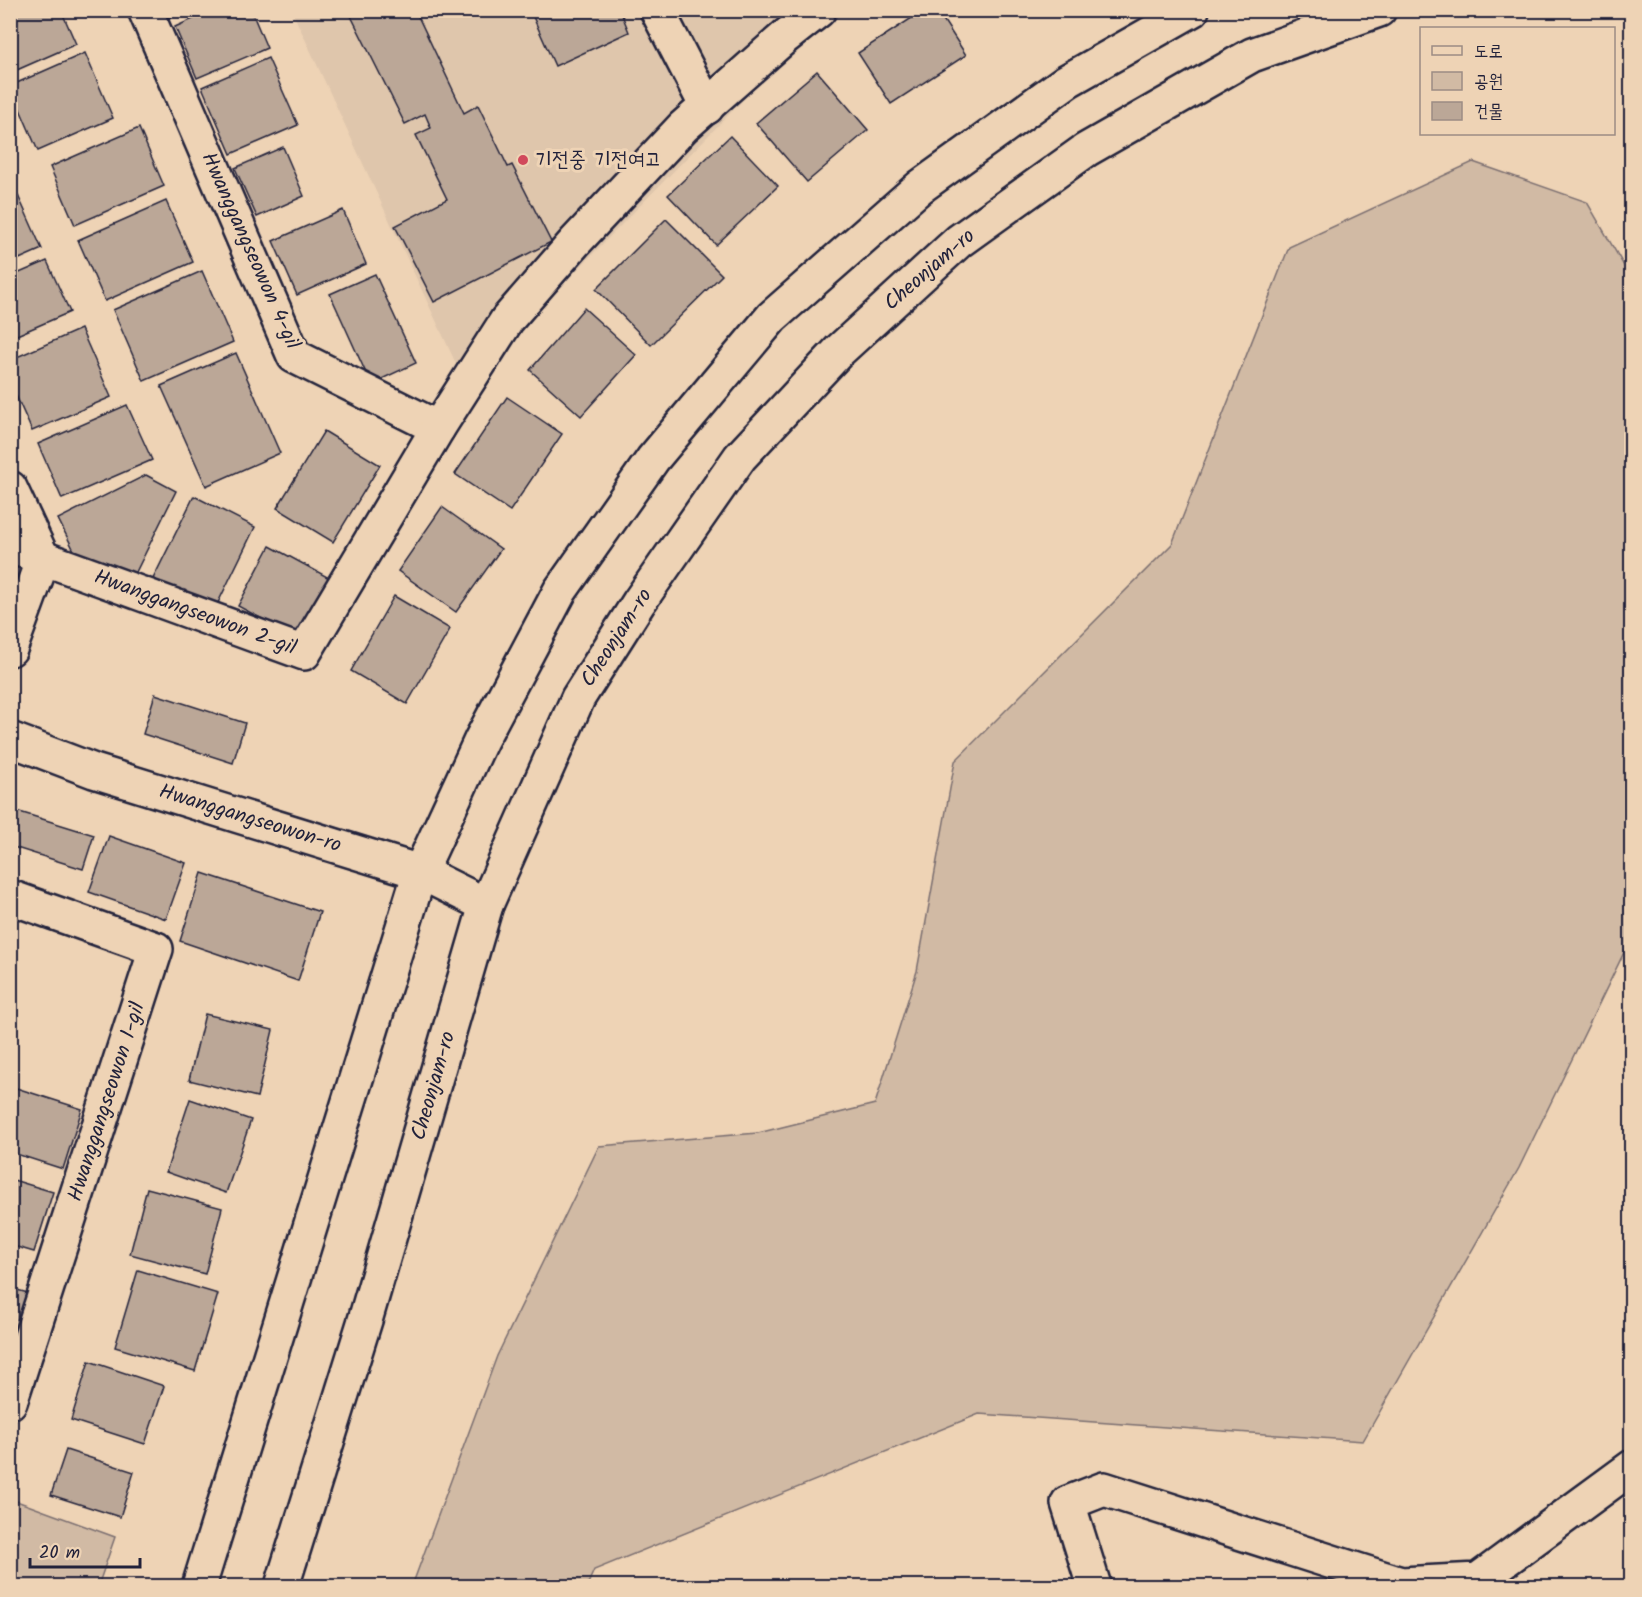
<svg xmlns="http://www.w3.org/2000/svg" width="1642" height="1597" font-family="Kalam,'Poor Story',sans-serif">
	<rect width="100%" height="100%" fill="#eed3b5"/>
	<filter id="ink" filterUnits="userSpaceOnUse"><feTurbulence type="fractalNoise" baseFrequency=".0167" numOctaves="2"/><feDisplacementMap in="SourceGraphic" scale="12" xChannelSelector="R" yChannelSelector="G"/><feConvolveMatrix kernelMatrix="1 2 1 2 8 2 1 2 1" color-interpolation-filters="sRGB"/></filter>
	<g filter="url(#ink)">
		<polygon fill="#dfc6ac" points="292,11 845,11 748,95 542,306 472,398"/>
		<g fill="#d1baa4" stroke="#7a6e70" stroke-width="1.5">
			<polygon points="1473,162 1587,202 1631,278 1631,938 1519,1168 1363,1441 979,1414 594,1570 587,1586 412,1586 497,1356 599,1146 758,1133 875,1104 917,971 955,761 1172,544 1289,247"/>
			<polygon points="11,1499 115,1537 98,1586 11,1586"/>
		</g>
		<g fill="#bba797" stroke="#22223b" stroke-width="1.5">
			<polygon points="10,10 61,10 76,44 10,73"/>
			<polygon points="161,10 186,10 165,20"/>
			<polygon points="213,10 251,10 267,48 197,78 175,27"/>
			<polygon points="348,10 415,10 464,113 478,105 508,167 512,165 551,242 434,302 395,226 447,199 416,135 431,128 425,114 405,124"/>
			<polygon points="530,10 620,10 629,32 555,66"/>
			<polygon points="924,10 937,10 966,55 891,104 858,53"/>
			<polygon points="85,53 113,118 38,151 10,86"/>
			<polygon points="268,58 298,125 231,154 202,87"/>
			<polygon points="817,71 868,130 807,182 756,123"/>
			<polygon points="139,128 164,186 75,225 50,167"/>
			<polygon points="730,136 778,186 716,245 668,195"/>
			<polygon points="283,147 304,196 257,217 235,168"/>
			<polygon points="16,191 42,249 10,263 10,194"/>
			<polygon points="166,201 193,262 105,301 78,240"/>
			<polygon points="343,210 366,264 297,295 273,241"/>
			<polygon points="666,219 722,275 651,345 596,289"/>
			<polygon points="47,261 70,312 10,338 10,277"/>
			<polygon points="202,271 233,342 144,381 113,310"/>
			<polygon points="375,274 416,363 371,384 330,294"/>
			<polygon points="584,308 636,355 581,416 530,370"/>
			<polygon points="81,329 111,397 32,431 10,382 10,360"/>
			<polygon points="236,353 280,453 206,486 161,386"/>
			<polygon points="507,397 562,434 510,511 455,474"/>
			<polygon points="127,405 152,460 62,499 38,444"/>
			<polygon points="324,431 380,465 333,542 277,508"/>
			<polygon points="146,475 176,491 135,574 82,566 58,519"/>
			<polygon points="194,496 255,527 213,613 151,583"/>
			<polygon points="442,507 501,549 456,612 398,571"/>
			<polygon points="270,546 331,579 300,639 238,606"/>
			<polygon points="394,596 450,629 407,704 351,671"/>
			<polygon points="155,694 245,723 233,763 143,734"/>
			<polygon points="10,809 94,835 83,869 10,846"/>
			<polygon points="109,836 186,863 166,919 89,892"/>
			<polygon points="202,873 320,912 298,981 180,941"/>
			<polygon points="205,1014 273,1030 257,1097 189,1080"/>
			<polygon points="10,1086 82,1109 63,1169 10,1152"/>
			<polygon points="190,1099 251,1120 226,1193 166,1172"/>
			<polygon points="10,1179 53,1192 34,1252 10,1245"/>
			<polygon points="147,1188 222,1208 205,1274 130,1254"/>
			<polygon points="138,1270 218,1294 195,1371 115,1347"/>
			<polygon points="10,1288 28,1293 10,1349"/>
			<polygon points="89,1361 164,1386 145,1444 71,1420"/>
			<polygon points="66,1450 134,1472 120,1517 51,1495"/>
		</g>
		<g fill="none" stroke-linecap="round" stroke-linejoin="round">
			<g stroke="#22223b" stroke-width="38">
				<g id="minor">
					<polyline points="145,10 294,356 438,428"/>
					<polyline points="657,10 707,107"/>
					<polyline points="10,488 43,559 10,649"/>
					<polyline points="10,546 304,653 438,428 507,320 575,242 683,127 786,36 819,10"/>
					<polyline points="10,739 94,771 420,872 486,905"/>
					<polyline points="10,897 156,949 10,1402"/>
					<polyline points="199,1586 420,872 481,740 560,591 653,459 772,317 920,187 1067,81 1192,10"/>
					<polyline points="282,1586 366,1317 486,905 578,698 639,602 740,457 840,350 959,241 1086,150 1252,55 1379,10"/>
					<polyline points="1094,1586 1068,1503 1104,1489 1401,1584 1478,1580 1632,1467"/>
				</g>
			</g>
			<use href="#minor" stroke="#eed3b5" stroke-width="33"/>
		</g>
	</g>
	<circle fill="#d1495b" stroke="#eed3b5" stroke-width="2" cx="523" cy="160" r="6"/>
	<g text-anchor="middle" dominant-baseline="central" stroke-width="6" stroke-linejoin="round" paint-order="stroke">
		<g font-size="21" fill="#22223b" stroke="#eed3b5" text-anchor="start">
			<text x="535" y="160">기전중 기전여고</text>
		</g>
		<g font-size="21" fill="#22223b" stroke="#eed3b5">
			<text transform="translate(250 251) rotate(66)">Hwanggangseowon 4-gil</text>
			<text transform="translate(930 270) rotate(-41)">Cheonjam-ro</text>
			<text transform="translate(195 613) rotate(20)">Hwanggangseowon 2-gil</text>
			<text transform="translate(617 638) rotate(-57)">Cheonjam-ro</text>
			<text transform="translate(250 819) rotate(17)">Hwanggangseowon-ro</text>
			<text transform="translate(434 1086) rotate(-74)">Cheonjam-ro</text>
			<text transform="translate(107 1102) rotate(-72)">Hwanggangseowon 1-gil</text>
		</g>
	</g>
	<rect width="1642" height="1597" fill="none" stroke="#eed3b5" stroke-width="36"/>
	<rect x="18" y="18" width="1606" height="1561" fill="none" stroke="#22223b" stroke-width="2" filter="url(#ink)"/>
	<rect x="1420" y="27" width="195" height="108" fill="#eed3b5" stroke="#9c8c84" stroke-width="1.5"/>
	<rect x="1432" y="46" width="30" height="9" fill="#eed3b5" stroke="#9c8c84" stroke-width="1.5"/>
	<text x="1474" y="57" font-size="18" fill="#22223b">도로</text>
	<rect x="1432" y="72" width="30" height="18" fill="#d1baa4" stroke="#9c8c84" stroke-width="1.5"/>
	<text x="1474" y="87" font-size="18" fill="#22223b">공원</text>
	<rect x="1432" y="102" width="30" height="18" fill="#bba797" stroke="#9c8c84" stroke-width="1.5"/>
	<text x="1474" y="117" font-size="18" fill="#22223b">건물</text>
	<path d="M30 1558v9h110v-9" fill="none" stroke="#22223b" stroke-width="3"/>
	<text x="39" y="1558" font-size="18" fill="#22223b" stroke="#eed3b5" stroke-width="4.5" paint-order="stroke">20 m</text>
</svg>
